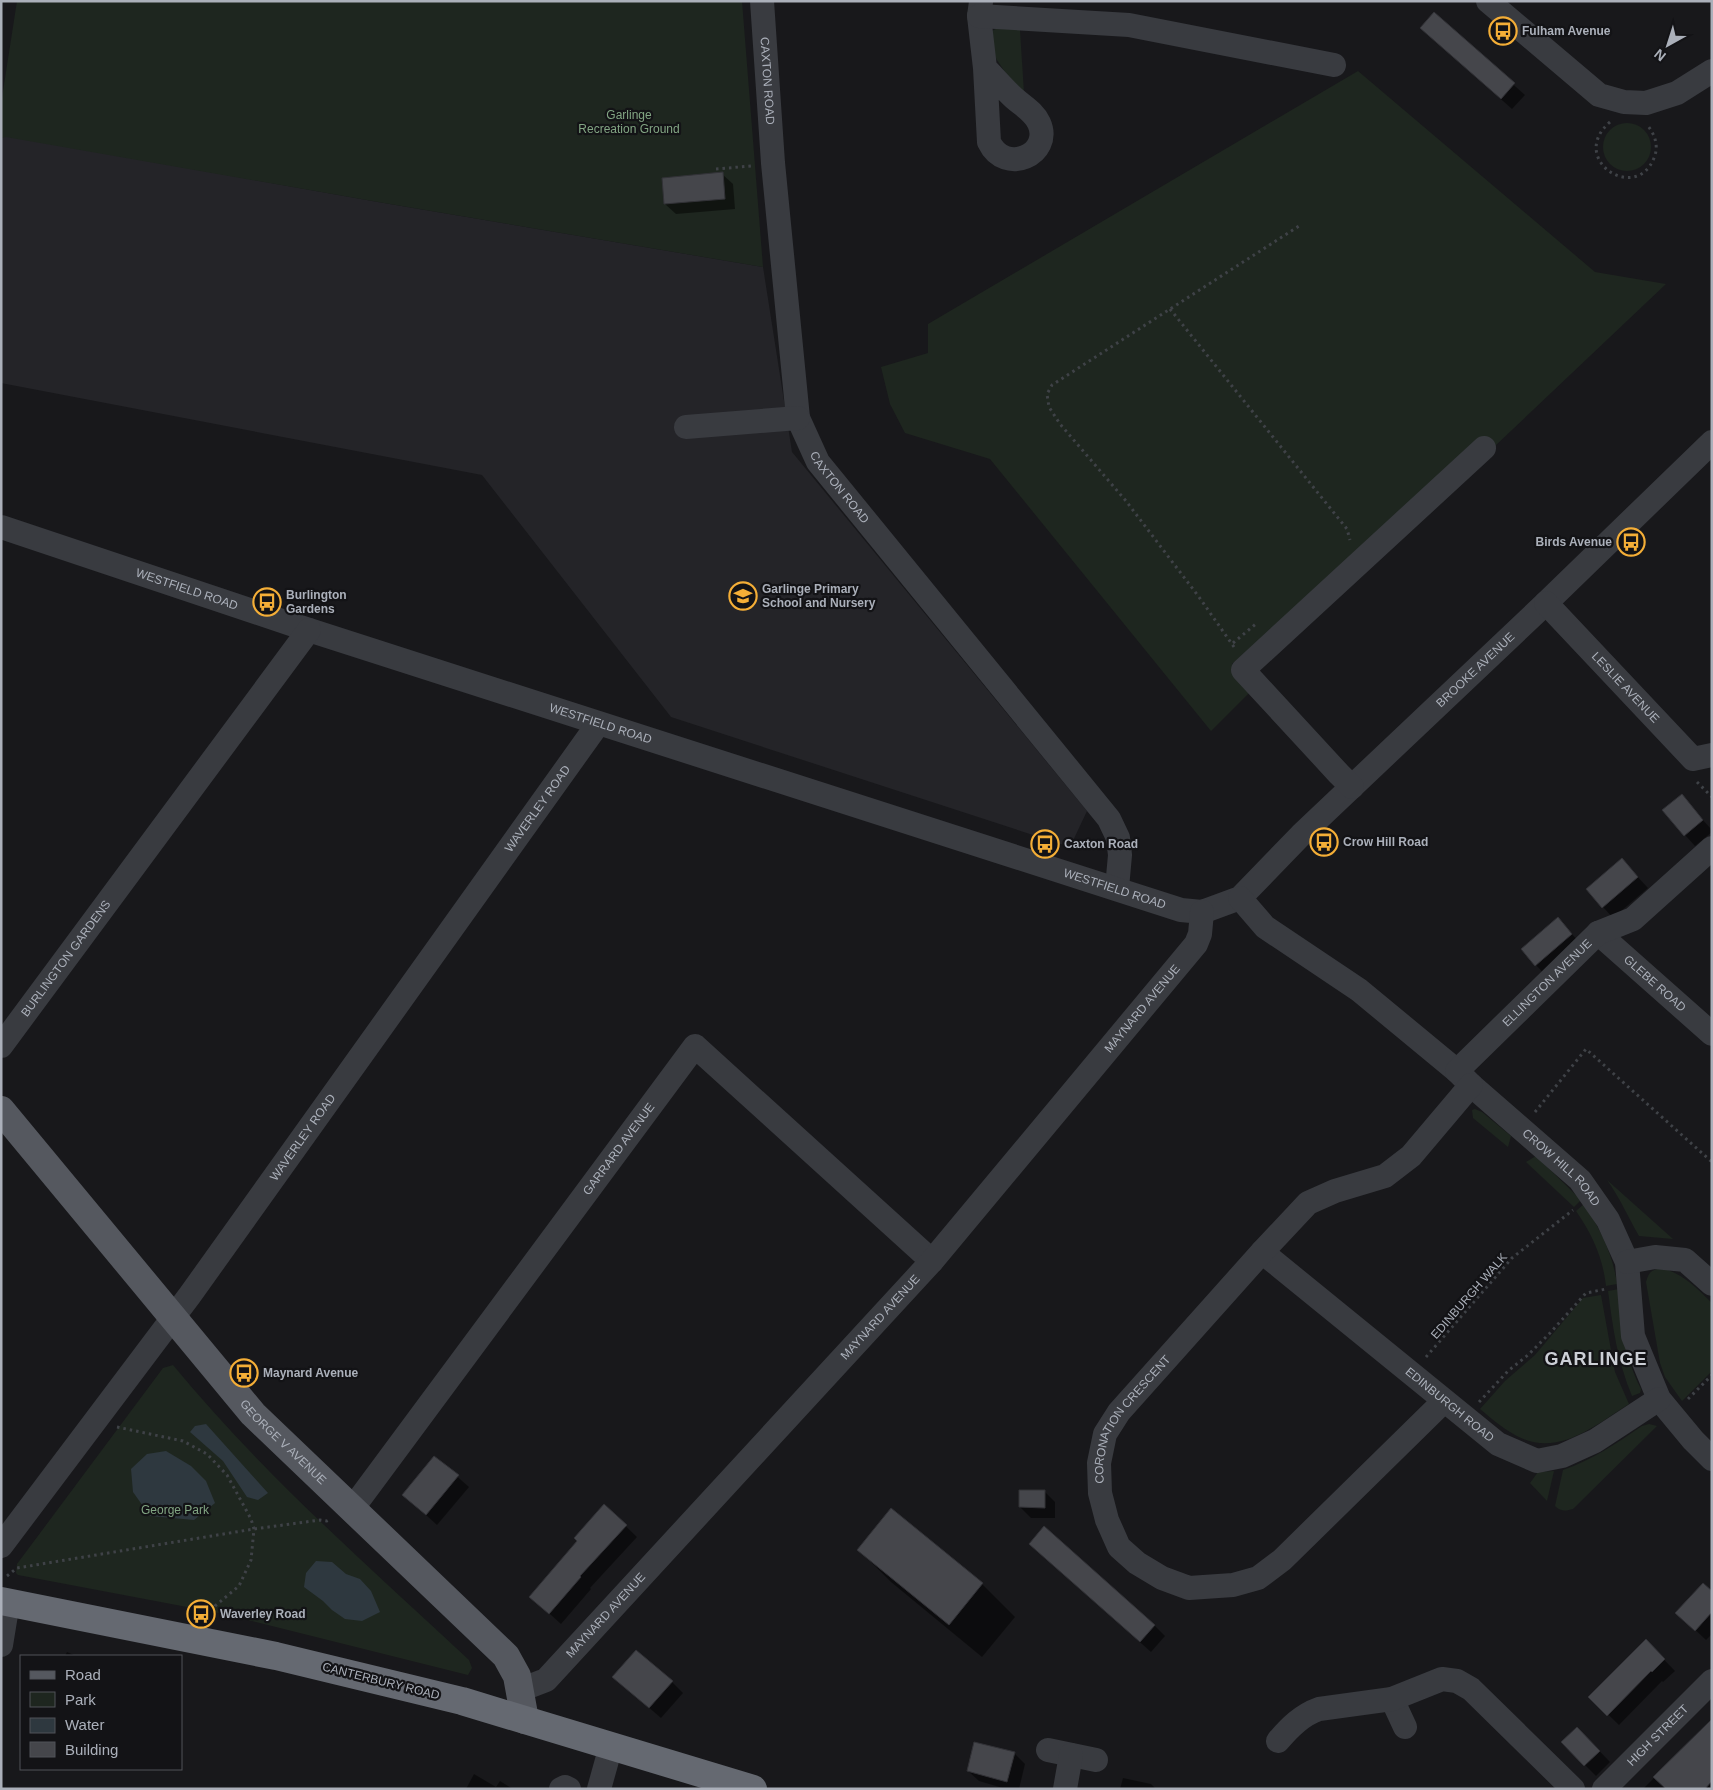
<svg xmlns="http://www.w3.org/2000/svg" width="1713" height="1790" font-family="Arial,sans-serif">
	<rect width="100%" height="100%" fill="#18181b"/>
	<polygon fill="#242428" points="6,136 384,203 763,267 792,452 1087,811 1070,847 671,717 482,475 1,383 1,138"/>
	<g fill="#1e261f">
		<polygon points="17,1 742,1 763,267 384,203 6,137 1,138 1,104"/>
		<polygon points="999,27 1020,30 1024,93 1007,75 993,54 992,31"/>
		<polygon points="1358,71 1595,272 1666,284 1495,446 1482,442 1232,664 1253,689 1211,731 990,459 905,433 890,404 881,367 928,353 928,324"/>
		<circle cx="1627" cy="147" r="24"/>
		<polygon points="1475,1109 1482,1112 1511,1136 1508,1147 1473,1118 1472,1110"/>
		<polygon points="1536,1156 1581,1200 1574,1207 1526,1162"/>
		<path d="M1607 1180 1673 1239 1639 1236C1628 1217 1620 1198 1607 1180Z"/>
		<path d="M1584 1204C1600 1229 1613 1254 1617 1284L1606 1286C1603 1258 1592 1234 1576 1211Z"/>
		<path d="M1661 1268C1683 1273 1696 1288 1712 1303V1371L1682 1401 1665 1377 1660 1363 1646 1282C1649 1272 1651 1270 1661 1268Z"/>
		<path d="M1619 1289C1623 1326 1624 1356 1641 1389L1640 1393 1632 1396C1617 1360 1613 1328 1608 1291Z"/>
		<path d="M1601 1295 1615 1372 1629 1404C1597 1424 1560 1456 1521 1438 1506 1431 1493 1420 1480 1409L1505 1381 1535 1355 1583 1298Z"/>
		<path d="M173 1365C262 1473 367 1565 469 1660L472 1668 468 1675 224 1614 18 1575 16 1573 17 1564 163 1368Z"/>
		<path d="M1649 1424 1657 1426 1573 1509C1566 1511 1561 1512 1555 1506L1563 1470C1592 1460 1617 1443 1642 1426Z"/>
		<polygon points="1554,1471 1547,1501 1530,1483 1538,1472"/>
	</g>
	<g fill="#2e383f">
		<polygon points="206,1424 268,1493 258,1500 247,1497 223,1461 190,1432 195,1426"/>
		<polygon points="166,1451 191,1466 206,1481 215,1503 194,1520 150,1516 133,1492 131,1469 147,1454"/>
		<polygon points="316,1561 332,1562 346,1574 360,1579 371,1591 380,1612 362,1621 345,1619 332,1610 323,1601 304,1587 306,1573"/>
	</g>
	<g fill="#0007">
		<polygon points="1434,14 1525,95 1512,109 1432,38"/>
		<polygon points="722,174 733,184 735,209 676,214 665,204"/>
		<polygon points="1681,796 1712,830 1712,832 1695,846 1685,835"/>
		<polygon points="1622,860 1648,888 1613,918 1603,907"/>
		<polygon points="1568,930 1582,945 1546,976 1536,965"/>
		<polygon points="435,1457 469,1487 437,1525 404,1495"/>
		<polygon points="1044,1491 1055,1502 1055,1518 1031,1518 1020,1507"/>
		<polygon points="605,1506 637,1537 590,1588 591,1589 561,1624 531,1597 578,1541"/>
		<polygon points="892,1510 982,1584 1015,1617 982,1657 891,1582 859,1550"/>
		<polygon points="1041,1554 1154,1625 1165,1636 1151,1652"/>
		<polygon points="1712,1593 1712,1634 1706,1640 1688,1623"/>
		<polygon points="1646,1641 1675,1671 1663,1682 1662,1681 1619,1725 1590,1697"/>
		<polygon points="67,1652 76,1656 65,1656"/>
		<polygon points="672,1682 683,1693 661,1718 625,1687"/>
		<polygon points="1710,1722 1712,1723 1712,1789 1643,1789"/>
		<polygon points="1588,1739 1610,1762 1596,1776 1585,1765"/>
		<polygon points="1015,1754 1025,1764 1019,1789 1006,1789 979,1781 968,1771"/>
		<polygon points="474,1774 496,1787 500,1781 513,1789 466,1789"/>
		<polygon points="1123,1778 1151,1784 1156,1789 1120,1789"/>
	</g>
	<g fill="#45464b" stroke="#323237">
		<polygon points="1434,12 1515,83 1501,99 1420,28"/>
		<polygon points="723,172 725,199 664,204 662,178"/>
		<polygon points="1682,794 1703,820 1684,836 1662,810"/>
		<polygon points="1622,858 1638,877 1602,908 1586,889"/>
		<polygon points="1558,917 1572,934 1535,966 1521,949"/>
		<polygon points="434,1456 459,1475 426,1515 402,1495"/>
		<polygon points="1019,1490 1045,1490 1045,1508 1019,1507"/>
		<polygon points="604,1504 627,1525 580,1576 581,1577 549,1614 529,1597 577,1541 574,1538"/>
		<polygon points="891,1508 983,1583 949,1625 857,1550"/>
		<polygon points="1044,1526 1155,1625 1140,1642 1029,1544"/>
		<polygon points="1703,1583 1712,1591 1712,1612 1695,1631 1675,1613"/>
		<polygon points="1646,1639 1665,1659 1652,1672 1651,1671 1607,1716 1588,1697"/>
		<polygon points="636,1650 673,1681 649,1708 612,1677"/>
		<polygon points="1712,1719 1712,1781 1705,1789 1666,1789 1653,1777"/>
		<polygon points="1577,1727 1600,1751 1584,1766 1561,1742"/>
		<polygon points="974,1742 1015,1752 1007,1782 967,1771"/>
	</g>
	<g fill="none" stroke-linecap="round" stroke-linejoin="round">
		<g stroke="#3f4247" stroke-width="3" stroke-dasharray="2.5 4" stroke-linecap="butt">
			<path d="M1610 122C1567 159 1636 204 1654 158 1659 146 1655 135 1648 126"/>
			<polyline points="716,169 751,166"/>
			<polyline points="1170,309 1347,529 1350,540"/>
			<polyline points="1233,643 1257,623"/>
			<polyline points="1234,647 1199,597 1126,501 1060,424 1049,407 1047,394 1052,385 1299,226"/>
			<polyline points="1697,782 1712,797"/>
			<polyline points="1535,1112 1586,1049 1712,1162"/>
			<polyline points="1426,1357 1512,1258 1573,1210"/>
			<polyline points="1688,1399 1712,1375"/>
			<polyline points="1479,1402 1508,1371 1528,1355 1550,1333 1586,1293 1606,1289"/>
			<polyline points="117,1427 183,1441 207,1454 227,1475 251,1519 254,1529 251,1560 239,1586 215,1606 211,1619"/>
			<polyline points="7,1576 17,1568 254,1529 320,1520 327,1521 329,1520"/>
		</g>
		<g stroke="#393b40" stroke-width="24">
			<path id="s1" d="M762 1 773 163 798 418 818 462 1109 819 1118 838 1120 855 1117 888"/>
			<polyline points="1488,1 1599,95 1624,102 1646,103 1677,93 1712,71"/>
			<path d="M981 2 979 16 985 68 989 142C1005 176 1053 154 1039 123 1034 112 1023 106 1014 98 1004 89 995 78 985 68"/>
			<polyline points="979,16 1129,25 1334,65"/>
			<polyline points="686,427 798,418"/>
			<path id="s2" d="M1 527 309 630 1181 910 1202 912 1240 898 1301 835 1546 603 1712 442"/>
			<path id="s3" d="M1546 603 1693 759 1712 755"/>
			<polyline points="1352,787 1339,774 1243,670 1484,448"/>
			<path id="s4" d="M1240 898 1265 927 1359 990 1457 1071 1471 1085 1580 1180 1608 1220 1627 1262 1633 1336 1659 1399 1693 1440 1712 1459"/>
			<path id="s5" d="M1598 933 1712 1034"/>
			<path id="s6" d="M1 1046 309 630"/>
			<path id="s7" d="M1457 1071 1598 933 1633 919 1712 848"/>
			<path id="s8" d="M1262 1252 1498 1444 1537 1461 1562 1456 1595 1441 1659 1399"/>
			<polyline points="1627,1262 1655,1257 1685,1260 1712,1284"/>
			<path id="s9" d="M1444 1401 1282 1560 1258 1578 1233 1585 1189 1588 1162 1578 1137 1563 1119 1547 1107 1520 1100 1493 1099 1463 1105 1434 1119 1412 1262 1252 1308 1203 1335 1191 1385 1176 1411 1156 1471 1085"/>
			<path id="s10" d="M352 1509 695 1046 932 1261"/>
			<path id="s11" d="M1 1546 190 1295 598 724"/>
			<polyline points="1,1645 8,1602"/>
			<path id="s12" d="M520 1690 546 1680 932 1261 1196 944 1200 934 1202 912"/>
			<polyline points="1392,1699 1405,1727"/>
			<path d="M1278 1741C1290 1727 1302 1715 1319 1709L1392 1699 1442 1679 1457 1681 1471 1689 1573 1789"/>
			<polyline points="1048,1750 1096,1760"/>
			<polyline points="561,1789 565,1787 569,1789"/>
			<polyline points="599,1789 611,1746"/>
			<polyline points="1065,1789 1071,1755"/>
			<path id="s13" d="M1604 1789 1712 1681"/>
		</g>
		<path stroke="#55585f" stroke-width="28" id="s14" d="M1 1110 253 1414 506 1656 517 1676 525 1720"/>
		<polyline stroke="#656971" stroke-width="28" points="1,1601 276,1656 462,1701 753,1789"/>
	</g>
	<defs>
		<g id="bus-ring" transform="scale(1.4375)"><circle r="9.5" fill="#131316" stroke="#f4ae37" stroke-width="1.5"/><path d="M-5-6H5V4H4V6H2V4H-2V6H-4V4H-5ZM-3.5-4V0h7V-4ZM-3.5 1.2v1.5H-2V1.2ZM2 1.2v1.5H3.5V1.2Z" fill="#f4ae37"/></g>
		<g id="school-ring" transform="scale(1.4375)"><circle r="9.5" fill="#131316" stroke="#f4ae37" stroke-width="1.5"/><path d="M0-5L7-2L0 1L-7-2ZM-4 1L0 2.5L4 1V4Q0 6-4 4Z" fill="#f4ae37"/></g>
	</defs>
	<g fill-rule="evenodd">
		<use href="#bus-ring" x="1503" y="31"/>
		<use href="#bus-ring" x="1631" y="542"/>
		<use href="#school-ring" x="743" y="596"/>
		<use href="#bus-ring" x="267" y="602"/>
		<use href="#bus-ring" x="1324" y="842"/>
		<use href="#bus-ring" x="1045" y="844"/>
		<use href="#bus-ring" x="244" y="1373"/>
		<use href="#bus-ring" x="201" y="1614"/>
	</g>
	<g text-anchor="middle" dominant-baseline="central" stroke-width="4.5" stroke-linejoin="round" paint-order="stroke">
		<g font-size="12" font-weight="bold" fill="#abb0ba" stroke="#131316" text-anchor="start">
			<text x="1522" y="31">Fulham Avenue</text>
			<text x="1612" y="542" text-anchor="end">Birds Avenue</text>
			<text x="762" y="589">Garlinge Primary<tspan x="762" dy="14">School and Nursery</tspan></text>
			<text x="286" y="595">Burlington<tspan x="286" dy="14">Gardens</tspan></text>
			<text x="1343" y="842">Crow Hill Road</text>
			<text x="1064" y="844">Caxton Road</text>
			<text x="263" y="1373">Maynard Avenue</text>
			<text x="220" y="1614">Waverley Road</text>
		</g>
		<g font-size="12" fill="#abb0ba" stroke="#131316">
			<text stroke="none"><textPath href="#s1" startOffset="80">CAXTON ROAD</textPath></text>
			<text stroke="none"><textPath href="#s1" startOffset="500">CAXTON ROAD</textPath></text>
			<text stroke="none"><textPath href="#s2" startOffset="196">WESTFIELD ROAD</textPath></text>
			<text stroke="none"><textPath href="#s2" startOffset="1630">BROOKE AVENUE</textPath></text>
			<text stroke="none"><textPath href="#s3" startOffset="116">LESLIE AVENUE</textPath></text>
			<text stroke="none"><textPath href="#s2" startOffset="631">WESTFIELD ROAD</textPath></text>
			<text stroke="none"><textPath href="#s11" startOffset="912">WAVERLEY ROAD</textPath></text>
			<text stroke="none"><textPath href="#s2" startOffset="1171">WESTFIELD ROAD</textPath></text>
			<text stroke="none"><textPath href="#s6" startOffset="109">BURLINGTON GARDENS</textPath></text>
			<text stroke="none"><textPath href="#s7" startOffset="126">ELLINGTON AVENUE</textPath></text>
			<text stroke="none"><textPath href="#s5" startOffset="76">GLEBE ROAD</textPath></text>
			<text stroke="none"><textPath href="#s12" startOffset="926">MAYNARD AVENUE</textPath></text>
			<text stroke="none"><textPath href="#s11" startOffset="508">WAVERLEY ROAD</textPath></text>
			<text stroke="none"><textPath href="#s10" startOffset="448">GARRARD AVENUE</textPath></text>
			<text stroke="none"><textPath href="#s4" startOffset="421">CROW HILL ROAD</textPath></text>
			<text transform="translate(1469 1296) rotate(-49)">EDINBURGH WALK</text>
			<text stroke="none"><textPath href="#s12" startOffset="521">MAYNARD AVENUE</textPath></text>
			<text stroke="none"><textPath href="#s8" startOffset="242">EDINBURGH ROAD</textPath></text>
			<text stroke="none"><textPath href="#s9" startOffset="551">CORONATION CRESCENT</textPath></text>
			<text stroke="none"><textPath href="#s14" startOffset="436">GEORGE V AVENUE</textPath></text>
			<text stroke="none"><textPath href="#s12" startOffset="116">MAYNARD AVENUE</textPath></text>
			<text transform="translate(381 1681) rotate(14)">CANTERBURY ROAD</text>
			<text stroke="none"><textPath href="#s13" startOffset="76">HIGH STREET</textPath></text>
		</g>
		<g font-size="12" fill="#82a583" stroke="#131316">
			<text x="629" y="115">Garlinge<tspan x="629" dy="14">Recreation Ground</tspan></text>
			<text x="175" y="1510">George Park</text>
		</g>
		<g font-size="18" font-weight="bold" letter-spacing="1" fill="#cccfd6" stroke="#131316">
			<text x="1596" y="1359">GARLINGE</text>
		</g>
	</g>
	<rect width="1713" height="1790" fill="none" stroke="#abb0ba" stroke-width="5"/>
	<rect x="20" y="1655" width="162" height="115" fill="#131316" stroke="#505258"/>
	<rect x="30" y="1671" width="25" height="8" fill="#55585f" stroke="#505258"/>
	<text x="65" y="1680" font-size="15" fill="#abb0ba">Road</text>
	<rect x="30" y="1692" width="25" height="15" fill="#1e261f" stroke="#505258"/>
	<text x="65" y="1705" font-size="15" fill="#abb0ba">Park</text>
	<rect x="30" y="1718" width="25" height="15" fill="#2e383f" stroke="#505258"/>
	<text x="65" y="1730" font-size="15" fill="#abb0ba">Water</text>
	<rect x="30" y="1742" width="25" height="15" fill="#45464b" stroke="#505258"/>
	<text x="65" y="1755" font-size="15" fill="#abb0ba">Building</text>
	<g transform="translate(1668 45) rotate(219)" stroke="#131316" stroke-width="4" paint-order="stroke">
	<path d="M0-4L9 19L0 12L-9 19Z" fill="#abb0ba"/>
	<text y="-8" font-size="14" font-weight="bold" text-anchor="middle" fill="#abb0ba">N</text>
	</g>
</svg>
